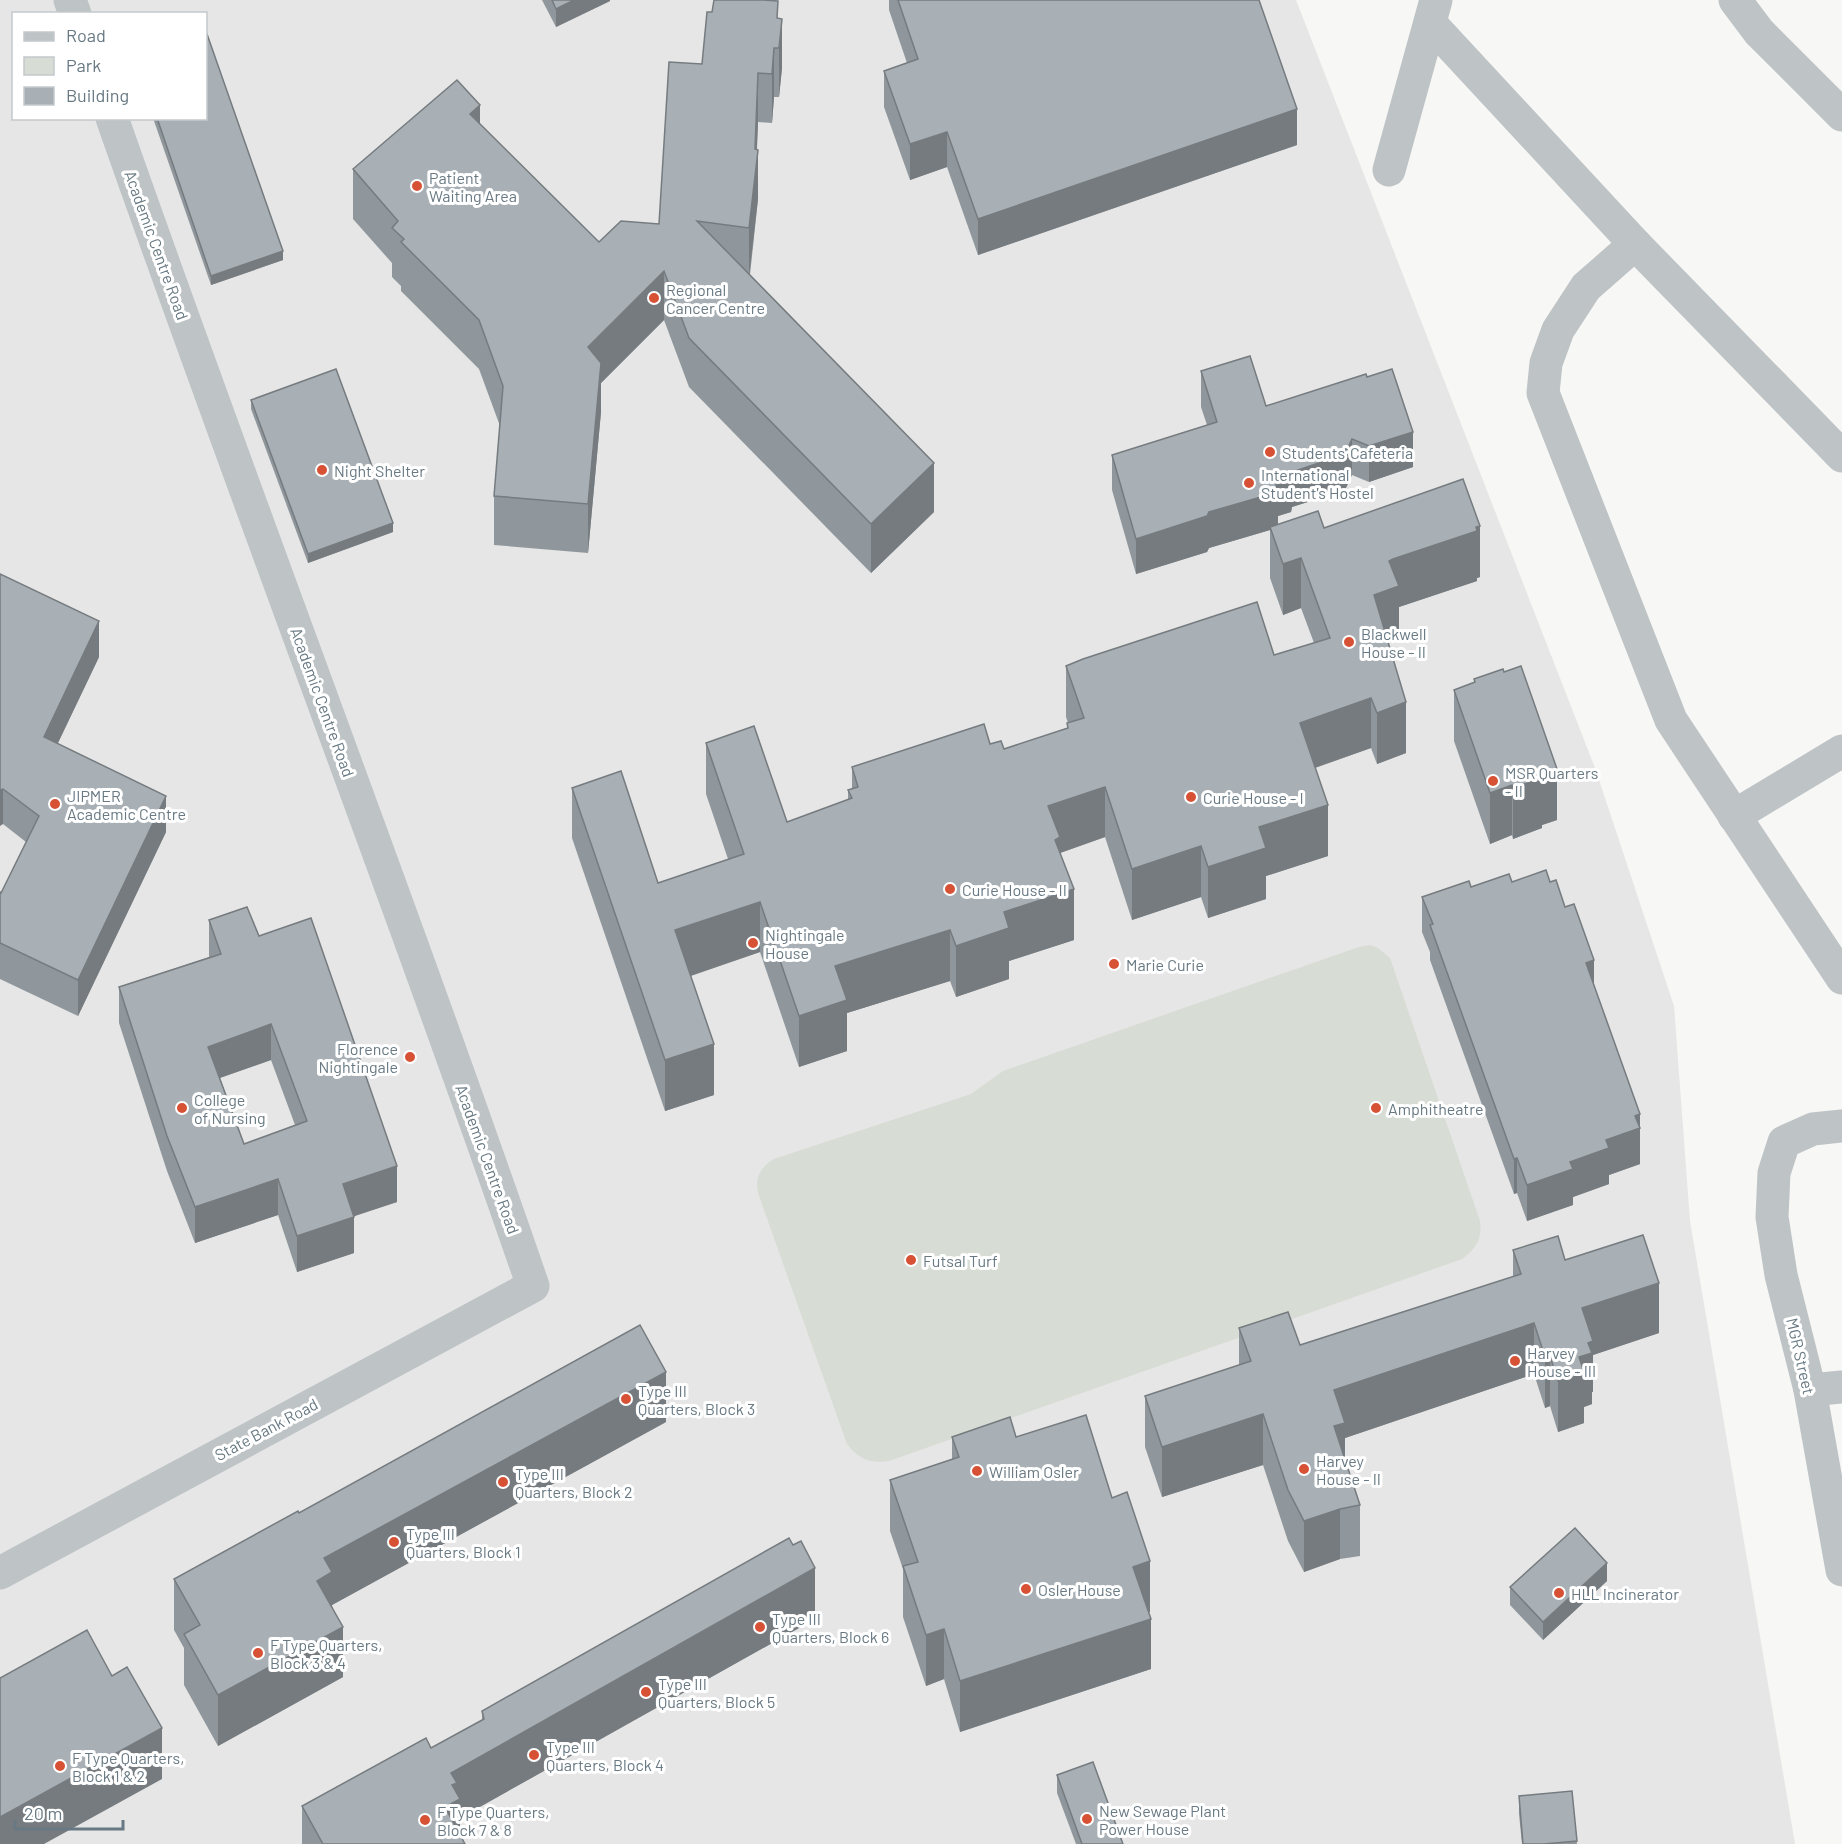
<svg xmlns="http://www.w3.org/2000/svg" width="1842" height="1844" font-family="Barlow,sans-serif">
	<rect width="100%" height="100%" fill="#f7f7f5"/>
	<path fill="#e5e6e5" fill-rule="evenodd" d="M0 0H1296L1595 768 1674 1006 1690 1221 1795 1844H0ZM14 14H206V118H14Z"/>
	<path fill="#d7dcd4" d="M1370 945 1378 948 1390 958 1480 1221C1482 1239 1477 1248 1462 1259L889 1461C870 1464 859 1459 847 1444L758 1193C755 1177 760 1168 774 1159L971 1094 1003 1071 1359 947Z"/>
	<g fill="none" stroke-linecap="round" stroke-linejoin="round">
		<g stroke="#bec3c6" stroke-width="33">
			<polyline points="70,0 75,14"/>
			<polyline points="1735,0 1759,32 1842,115"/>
			<polyline points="1430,23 1635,244 1842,456"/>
			<polyline points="1389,170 1436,0"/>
			<polyline points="1635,244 1586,287 1558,330 1546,363 1543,393 1671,720 1842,978"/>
			<polyline points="1734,816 1842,751"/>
			<polyline points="1842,1126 1813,1129 1784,1142 1774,1173 1772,1217 1781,1275 1810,1390 1842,1570"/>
			<polyline points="1810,1390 1842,1387"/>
			<path d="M0 1573 533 1286C398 895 249 509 112 118"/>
		</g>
	</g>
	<g fill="#90979c" fill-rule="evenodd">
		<polygon points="542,0 610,0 610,1 556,27"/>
		<polygon points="889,0 1259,0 1297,145 978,255 947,167 910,180 884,107 884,71 907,63 889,10"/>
		<polygon points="778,18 782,68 779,97 774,97 772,123 758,122 757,150 758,199 750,275 934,512 871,573 689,387 664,320 601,383 601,412 588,553 494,545 494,496 500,426 479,369 401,291 401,286 392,277 392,263 353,219 353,169 480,124 599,242 659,224 702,64"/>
		<polygon points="153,118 206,118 283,260 211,285"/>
		<polygon points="1201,371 1266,406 1366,374 1413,467 1369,482 1352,475 1345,490 1292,507 1291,512 1278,516 1278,525 1324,528 1480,577 1477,578 1477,581 1399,607 1399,637 1387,641 1406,753 1377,764 1371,748 1315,768 1328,856 1266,876 1266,899 1208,918 1201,897 1132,920 1105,837 1060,853 1074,940 1009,961 1009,979 956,997 950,981 847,1013 847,1051 799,1067 760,952 691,976 714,1095 665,1111 572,838 572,788 658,883 728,859 706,794 706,743 787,822 848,800 848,790 852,789 852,767 990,744 1004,749 1067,728 1067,723 1068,723 1066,717 1066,666 1274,655 1314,643 1301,608 1283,615 1270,578 1270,530 1209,548 1207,552 1136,574 1112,490 1112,455 1207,425 1201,407"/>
		<polygon points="251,400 393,532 308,563 251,409"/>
		<polygon points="0,574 99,657 58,743 166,832 78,1016 0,979 0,892 1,893 26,842 3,824"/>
		<polygon points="1474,679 1557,820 1542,825 1542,828 1513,839 1512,835 1490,844 1454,741 1454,690 1474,683"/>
		<polygon points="1512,882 1594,985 1640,1150 1640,1164 1609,1175 1609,1184 1573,1197 1573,1205 1527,1221 1517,1193 1514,1194 1430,960 1430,952 1422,932 1422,897 1471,887"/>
		<path d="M209 920 259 936 397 1202 353 1216 354 1253 297 1272 278 1215 195 1243 167 1171 119 1023V987L209 957ZM271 1060 295 1125 244 1144 220 1078Z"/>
		<polygon points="1513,1250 1565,1260 1659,1333 1593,1355 1593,1392 1592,1392 1592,1404 1584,1407 1584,1423 1558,1432 1550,1406 1545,1408 1534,1374 1345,1438 1345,1459 1360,1505 1360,1556 1340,1559 1304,1572 1288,1541 1263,1465 1162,1497 1145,1447 1145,1396 1239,1365 1239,1328 1300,1345 1513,1277"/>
		<polygon points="666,1422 332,1605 343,1677 218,1746 184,1685 184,1648 174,1630 174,1579 299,1513"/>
		<polygon points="952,1437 1016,1437 1112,1498 1150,1612 1149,1612 1151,1669 960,1732 944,1679 926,1686 903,1617 903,1569 890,1531 890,1480 952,1459"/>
		<polygon points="1607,1581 1543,1640 1510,1605 1510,1587"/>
		<polygon points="815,1619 460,1818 460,1834 465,1844 302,1844 302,1806 431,1748 482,1720 482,1711"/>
		<polygon points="1057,1775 1123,1844 1076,1844 1057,1793"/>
		<polygon points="1572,1791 1577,1844 1522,1844 1519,1814 1519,1796"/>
	</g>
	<g fill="#767b7f">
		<polygon points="574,0 610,0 610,1 556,27 556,9"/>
		<polygon points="782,19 782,68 779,97 779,48"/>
		<polygon points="774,48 774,97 772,123 772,74"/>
		<polygon points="758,73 758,122 756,165 758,150 758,199 749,277 749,228 755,149"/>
		<polygon points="480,105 480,154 470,114"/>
		<polygon points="1297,109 1297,145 978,255 978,219"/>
		<polygon points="947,132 947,167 910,180 910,144"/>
		<polygon points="283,251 283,260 211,285 211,276"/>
		<polygon points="664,271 664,320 601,383 601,412 588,553 588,347"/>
		<polygon points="1413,432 1413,467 1369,482 1369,446"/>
		<polygon points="1352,439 1352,475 1345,490 1292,507 1291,512 1278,516 1278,528 1270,527 1270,530 1209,548 1207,552 1136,574 1136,539 1209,512 1275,481"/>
		<polygon points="934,463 934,512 871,573 871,524"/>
		<polygon points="393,523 393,532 308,563 308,554"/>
		<polygon points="1480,526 1480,577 1477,578 1477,581 1399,607 1399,637 1374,646 1374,595 1389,561 1393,559"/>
		<polygon points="1301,558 1301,608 1283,615 1283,564"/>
		<polygon points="99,621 99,657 44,772 44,737"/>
		<polygon points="1371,698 1371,748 1300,773 1300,723"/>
		<polygon points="1406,702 1406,753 1377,764 1377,713"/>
		<polygon points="1557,769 1557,820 1542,825 1542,828 1513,839 1513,788 1541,775"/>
		<polygon points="1512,785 1512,835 1490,844 1490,793"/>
		<polygon points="1105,787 1105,837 1060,853 1060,888 1048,806"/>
		<polygon points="3,789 3,824 0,826 0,790"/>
		<polygon points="166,796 166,832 78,1016 78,980"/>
		<polygon points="1328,805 1328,856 1266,876 1266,899 1208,918 1208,867 1259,827"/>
		<polygon points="1201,846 1201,897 1132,920 1132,869"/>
		<polygon points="1074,889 1074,940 1009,961 1009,979 956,997 956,946 1004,912"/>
		<polygon points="760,902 760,952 675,981 675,930"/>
		<polygon points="950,930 950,981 847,1013 847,1051 799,1067 799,1016 835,966"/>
		<polygon points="1594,960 1594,996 1586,963"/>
		<polygon points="271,1024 271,1060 208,1082 208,1047"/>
		<polygon points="714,1044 714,1095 665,1111 665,1060"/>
		<polygon points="1640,1114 1640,1164 1609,1175 1609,1184 1573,1197 1573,1205 1527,1221 1527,1185 1570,1162 1606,1140 1635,1116"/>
		<polygon points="1517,1158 1517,1193 1514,1194 1514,1159"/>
		<polygon points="397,1166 397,1202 343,1220 343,1184"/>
		<polygon points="278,1179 278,1215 195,1243 195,1207"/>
		<polygon points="354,1217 354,1253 297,1272 297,1236"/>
		<polygon points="1659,1283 1659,1333 1593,1355 1593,1392 1592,1392 1592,1404 1584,1407 1584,1423 1558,1432 1558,1381 1579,1357 1582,1308"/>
		<polygon points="1534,1323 1534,1374 1345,1438 1345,1474 1334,1477 1334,1390"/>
		<polygon points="1550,1356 1550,1406 1545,1408 1545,1357"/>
		<polygon points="666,1372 666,1422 332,1605 332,1623 317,1581 324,1558"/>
		<polygon points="1263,1414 1263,1465 1162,1497 1162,1447"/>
		<polygon points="1340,1509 1340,1559 1304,1572 1304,1521"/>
		<polygon points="1150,1561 1150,1612 1133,1618 1133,1567"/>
		<polygon points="1607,1563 1607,1581 1543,1640 1543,1622"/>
		<polygon points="815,1568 815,1619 460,1818 460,1844 445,1807 451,1773"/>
		<polygon points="1151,1619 1151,1669 960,1732 960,1681"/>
		<polygon points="343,1627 343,1677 218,1746 218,1695"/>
		<polygon points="944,1629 944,1679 926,1686 926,1635"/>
		<polygon points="162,1728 162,1779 44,1844 0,1844 0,1817"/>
	</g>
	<g fill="#a8b0b5" stroke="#767b7f" stroke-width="1.5" fill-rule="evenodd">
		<polygon points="552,0 574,0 556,9"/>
		<polygon points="714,0 763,0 778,1 777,18 782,19 779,48 774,48 772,74 758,73 755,149 758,150 749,228 697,221 934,463 871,524 689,338 664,271 588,347 601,363 588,504 494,496 503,386 479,320 401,242 404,239 392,228 398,221 353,169 457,80 480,105 470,114 599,242 621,221 659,224 669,62 702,64 707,12 712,12"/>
		<polygon points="898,0 1259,0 1297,109 978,219 947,132 910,144 884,71 918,59"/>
		<polygon points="207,34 283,251 211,276 157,118 206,118 206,35"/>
		<polygon points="1250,356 1266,406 1366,374 1367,377 1392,369 1413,432 1369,446 1352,439 1345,454 1292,472 1291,476 1275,481 1278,492 1209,512 1207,516 1136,539 1112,455 1217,422 1201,371"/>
		<polygon points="336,369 393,523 308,554 251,400"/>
		<polygon points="1463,479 1480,526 1476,527 1477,531 1393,559 1389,561 1399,586 1374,595 1406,702 1377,713 1371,698 1300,723 1328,805 1259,827 1266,848 1208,867 1201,846 1132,869 1105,787 1048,806 1060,837 1055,840 1074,889 1004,912 1009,928 956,946 950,930 835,966 847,1000 799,1016 760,902 675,930 714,1044 665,1060 572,788 621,771 658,883 744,854 706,743 754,726 787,822 852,798 848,790 858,787 852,767 984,724 990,744 1001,741 1004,749 1068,728 1067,723 1084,718 1066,666 1083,659 1257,602 1274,655 1330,638 1301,558 1283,564 1270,527 1318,511 1324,528"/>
		<polygon points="0,574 99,621 44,737 166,796 78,980 0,943 0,892 1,893 39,816 3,789 0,790"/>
		<polygon points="1521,666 1557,769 1541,775 1542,778 1513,788 1512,785 1490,793 1454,690 1475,682 1474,679 1503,669 1504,672"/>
		<polygon points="1546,870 1550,882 1556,880 1565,907 1574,904 1594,960 1586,963 1640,1114 1635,1116 1640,1128 1606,1140 1609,1148 1570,1162 1573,1169 1527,1185 1517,1158 1514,1159 1430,925 1433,924 1422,897 1469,881 1471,887 1509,874 1512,882"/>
		<path d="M247 907 259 936 311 918 397 1166 343 1184 354 1217 297 1236 278 1179 195 1207 167 1136 119 987 221 954 209 920ZM271 1024 307 1121 244 1144 208 1047Z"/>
		<polygon points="1643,1235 1659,1283 1582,1308 1593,1341 1588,1343 1592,1353 1579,1357 1584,1372 1558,1381 1550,1356 1545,1357 1534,1323 1334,1390 1345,1423 1334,1426 1360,1505 1340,1509 1304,1521 1288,1490 1263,1414 1162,1447 1145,1396 1251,1361 1239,1328 1288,1312 1300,1345 1521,1274 1513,1250 1558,1236 1565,1260"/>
		<polygon points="640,1325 666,1372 324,1558 332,1572 317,1581 343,1627 218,1695 184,1634 200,1625 174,1579 298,1511 299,1513"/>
		<polygon points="1086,1415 1112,1498 1127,1492 1150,1561 1133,1567 1151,1619 960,1681 944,1629 926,1635 903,1566 918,1562 890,1480 959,1457 952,1437 1010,1417 1016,1437"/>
		<polygon points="1575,1528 1607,1563 1543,1622 1510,1587"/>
		<polygon points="789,1538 793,1545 801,1541 815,1568 451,1773 457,1783 452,1785 460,1799 445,1807 465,1844 323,1844 302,1806 426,1738 431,1748 484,1719 482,1711"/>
		<polygon points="87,1630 112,1676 127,1667 162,1728 0,1817 0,1678"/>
		<polygon points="1093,1762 1123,1844 1082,1844 1057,1775"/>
		<polygon points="1572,1791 1577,1841 1544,1844 1523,1844 1519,1796"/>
	</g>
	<g fill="#d75135" stroke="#fff" stroke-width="2">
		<circle cx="417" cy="186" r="6"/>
		<circle cx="654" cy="298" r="6"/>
		<circle cx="1270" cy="452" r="6"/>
		<circle cx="322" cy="470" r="6"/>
		<circle cx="1249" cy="483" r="6"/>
		<circle cx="1349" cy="642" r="6"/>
		<circle cx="1493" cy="781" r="6"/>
		<circle cx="1191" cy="797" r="6"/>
		<circle cx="55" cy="804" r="6"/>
		<circle cx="950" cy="889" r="6"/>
		<circle cx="753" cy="943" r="6"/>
		<circle cx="1114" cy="964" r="6"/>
		<circle cx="410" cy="1057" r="6"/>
		<circle cx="182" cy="1108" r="6"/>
		<circle cx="1376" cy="1108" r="6"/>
		<circle cx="911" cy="1260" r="6"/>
		<circle cx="1515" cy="1361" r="6"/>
		<circle cx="626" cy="1399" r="6"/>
		<circle cx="1304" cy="1469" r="6"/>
		<circle cx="977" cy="1471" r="6"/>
		<circle cx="503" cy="1482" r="6"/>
		<circle cx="394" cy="1542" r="6"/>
		<circle cx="1026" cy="1589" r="6"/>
		<circle cx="1559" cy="1593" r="6"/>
		<circle cx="760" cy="1627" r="6"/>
		<circle cx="258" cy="1653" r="6"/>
		<circle cx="646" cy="1692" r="6"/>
		<circle cx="534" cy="1755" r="6"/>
		<circle cx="60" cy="1766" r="6"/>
		<circle cx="1087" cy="1819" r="6"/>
		<circle cx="425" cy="1820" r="6"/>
	</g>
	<g text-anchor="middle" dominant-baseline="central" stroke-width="6" stroke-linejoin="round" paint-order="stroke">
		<g font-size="16" fill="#687983" stroke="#fff" text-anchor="start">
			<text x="429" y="177">Patient<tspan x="429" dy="18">Waiting Area</tspan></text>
			<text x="666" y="289">Regional<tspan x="666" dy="18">Cancer Centre</tspan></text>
			<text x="1282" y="452">Students' Cafeteria</text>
			<text x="334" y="470">Night Shelter</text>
			<text x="1261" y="474">International<tspan x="1261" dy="18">Student's Hostel</tspan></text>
			<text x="1361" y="633">Blackwell<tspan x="1361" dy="18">House - II</tspan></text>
			<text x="1505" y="772">MSR Quarters<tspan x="1505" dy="18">- II</tspan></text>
			<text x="67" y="795">JIPMER<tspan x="67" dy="18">Academic Centre</tspan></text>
			<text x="1203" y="797">Curie House - I</text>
			<text x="962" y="889">Curie House - II</text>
			<text x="765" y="934">Nightingale<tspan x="765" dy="18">House</tspan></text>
			<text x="1126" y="964">Marie Curie</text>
			<text x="398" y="1048" text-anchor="end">Florence<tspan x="398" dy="18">Nightingale</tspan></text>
			<text x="194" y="1099">College<tspan x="194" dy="18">of Nursing</tspan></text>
			<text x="1388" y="1108">Amphitheatre</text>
			<text x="923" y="1260">Futsal Turf</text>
			<text x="1527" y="1352">Harvey<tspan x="1527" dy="18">House - III</tspan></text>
			<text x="638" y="1390">Type III<tspan x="638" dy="18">Quarters, Block 3</tspan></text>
			<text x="1316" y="1460">Harvey<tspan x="1316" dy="18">House - II</tspan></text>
			<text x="989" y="1471">William Osler</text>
			<text x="515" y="1473">Type III<tspan x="515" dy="18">Quarters, Block 2</tspan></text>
			<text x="406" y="1533">Type III<tspan x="406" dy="18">Quarters, Block 1</tspan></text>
			<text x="1038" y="1589">Osler House</text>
			<text x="1571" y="1593">HLL Incinerator</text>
			<text x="772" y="1618">Type III<tspan x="772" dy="18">Quarters, Block 6</tspan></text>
			<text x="270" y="1644">F Type Quarters,<tspan x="270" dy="18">Block 3 &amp; 4</tspan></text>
			<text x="658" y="1683">Type III<tspan x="658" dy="18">Quarters, Block 5</tspan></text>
			<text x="546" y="1746">Type III<tspan x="546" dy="18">Quarters, Block 4</tspan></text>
			<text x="72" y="1757">F Type Quarters,<tspan x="72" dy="18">Block 1 &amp; 2</tspan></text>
			<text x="1099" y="1810">New Sewage Plant<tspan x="1099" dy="18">Power House</tspan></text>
			<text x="437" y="1811">F Type Quarters,<tspan x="437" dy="18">Block 7 &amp; 8</tspan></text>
		</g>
		<g font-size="16" fill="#687983" stroke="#fff">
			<text transform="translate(157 245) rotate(70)">Academic Centre Road</text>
			<text transform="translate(323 702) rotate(70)">Academic Centre Road</text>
			<text transform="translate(488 1159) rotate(70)">Academic Centre Road</text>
			<text transform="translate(1801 1356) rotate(77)">MGR Street</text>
			<text transform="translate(266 1429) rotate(-28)">State Bank Road</text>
		</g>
	</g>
	<rect x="12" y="12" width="195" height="108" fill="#ffffff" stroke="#c3c9cd" stroke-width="1.5"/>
	<rect x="24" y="32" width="30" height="9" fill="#bec3c6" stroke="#c3c9cd" stroke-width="1.5"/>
	<text x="66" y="42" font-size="18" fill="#687983">Road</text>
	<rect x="24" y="57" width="30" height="18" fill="#d7dcd4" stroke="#c3c9cd" stroke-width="1.5"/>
	<text x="66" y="72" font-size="18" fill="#687983">Park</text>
	<rect x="24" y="87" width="30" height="18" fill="#a8b0b5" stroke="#c3c9cd" stroke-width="1.5"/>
	<text x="66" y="102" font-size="18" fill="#687983">Building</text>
	<path d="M15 1820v9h108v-9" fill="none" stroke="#687983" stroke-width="3"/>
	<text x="24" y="1820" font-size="18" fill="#687983" stroke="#ffffff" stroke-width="4.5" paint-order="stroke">20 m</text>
</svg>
